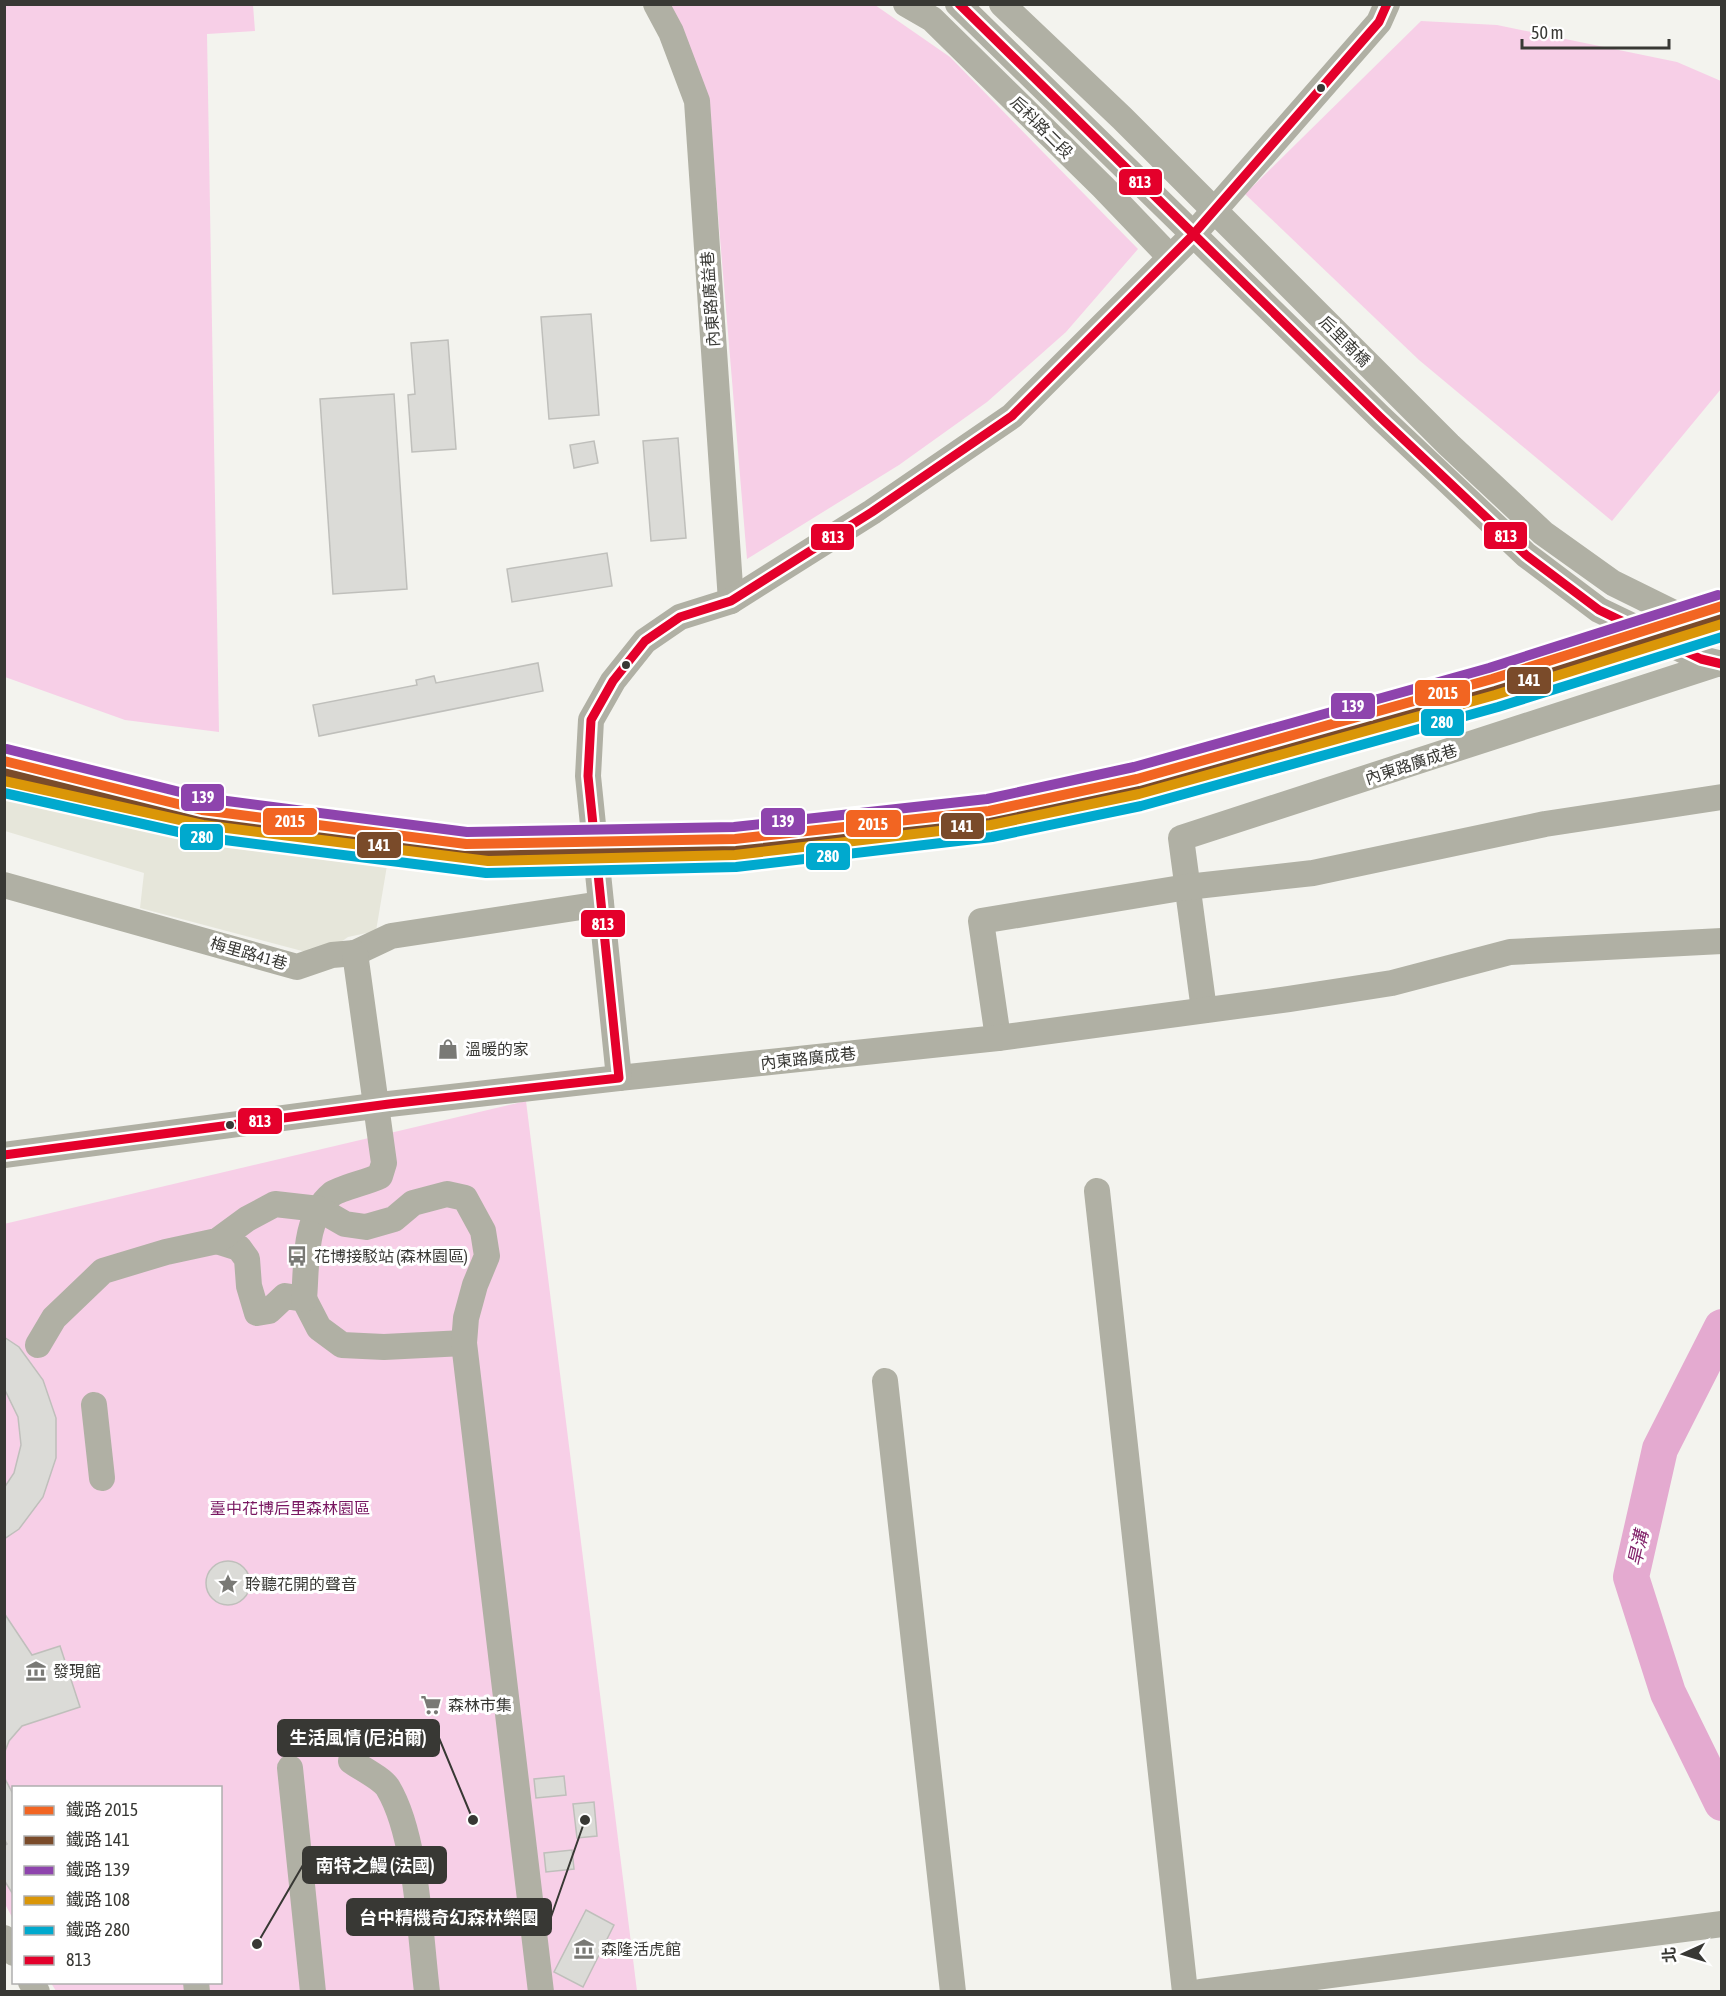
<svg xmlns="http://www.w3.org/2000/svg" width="1726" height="1996" font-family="'Asap Condensed','Noto Sans TC',sans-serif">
	<rect width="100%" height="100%" fill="#f3f3ee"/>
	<polygon fill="#e6e6da" points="5,753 156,795 395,818 376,931 348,937 321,956 140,908 144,873 5,831"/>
	<g fill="#f7cfe7">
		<polygon points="4,5 253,5 255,31 207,34 219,732 125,720 5,677"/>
		<polygon points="669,5 875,5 950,57 1138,249 1066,332 987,402 899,465 747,559 708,95"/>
		<polygon points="1421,21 1497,25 1677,62 1721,81 1721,389 1612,521 1419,360 1245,194"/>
		<polygon points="526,1101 637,1991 56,1991 51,1983 220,1982 220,1788 14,1788 13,1919 5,1904 4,1224"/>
	</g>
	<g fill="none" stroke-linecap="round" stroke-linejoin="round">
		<polyline stroke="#e4aad0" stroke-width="36" points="1722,1327 1660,1449 1631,1577 1668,1693 1722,1803"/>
	</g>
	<g fill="#dbdbd7" stroke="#bfbfbb" stroke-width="1.5">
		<polygon points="591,314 599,415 549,419 541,317"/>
		<polygon points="448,340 456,449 412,452 408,395 415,394 411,343"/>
		<polygon points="394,394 407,589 333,594 320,399"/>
		<polygon points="678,438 686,538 651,541 643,441"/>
		<polygon points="594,441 598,463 574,468 570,445"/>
		<polygon points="607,553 612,586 512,602 507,569"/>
		<polygon points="538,663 543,691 319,736 313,705 417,685 416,680 434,676 436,683"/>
		<polygon points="4,1337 19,1347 43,1380 56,1418 56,1458 43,1497 19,1529 4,1539 4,1488 14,1473 21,1445 18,1417 4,1388"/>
		<circle cx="228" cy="1583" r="22"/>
		<polygon points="4,1613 32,1655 60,1646 80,1707 22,1726 9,1741 4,1754"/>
		<polygon points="564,1776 566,1795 536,1798 534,1779"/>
		<polygon points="4,1777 14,1796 14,1896 4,1880 4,1846 7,1844 4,1839"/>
		<polygon points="594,1802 597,1836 577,1838 573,1804"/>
		<polygon points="572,1850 574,1869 546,1872 544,1853"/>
		<polygon points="586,1910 614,1925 583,1987 554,1972"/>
	</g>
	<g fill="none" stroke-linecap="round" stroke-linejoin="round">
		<g stroke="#b0b0a4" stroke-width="26">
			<polyline points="656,4 671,32 697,101 731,601"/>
			<polyline points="906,4 932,19 1103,187 1170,257"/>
			<polyline points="958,4 1380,417 1526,555 1599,610 1701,659 1722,664"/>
			<polyline points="1002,4 1122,118 1449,445 1543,533 1613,583 1688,620 1722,630"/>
			<polyline points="4,885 297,967 332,955 355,953 391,936 601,904"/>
			<polyline points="1204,1010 1181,838 1720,663"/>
			<polyline points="998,1038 981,921 1187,887 1313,873 1545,824 1722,797"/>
			<polyline points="619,1078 998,1038 1289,999 1392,983 1510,952 1722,941"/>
			<polyline points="4,1155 389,1104 619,1078 588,776 591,720 613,681 645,641 680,617 731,601 872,512 1012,416 1191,237 1379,22 1387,4"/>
			<polyline points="1097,1191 1185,1992"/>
			<polyline points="217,1241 239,1248 247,1259 249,1286 257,1313 269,1311 285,1296 304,1299 319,1328 342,1345 384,1347 464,1343"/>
			<path d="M304 1299C307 1265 303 1218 332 1194 340 1188 368 1182 380 1176L384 1163 355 953"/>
			<polyline points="38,1345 54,1318 103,1271 166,1252 217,1241 247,1219 275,1204 319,1209 345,1224 366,1227 394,1219 413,1203 447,1194 465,1198 483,1231 487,1256 475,1285 466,1318 464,1343 541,1992"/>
			<polyline points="885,1381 953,1992"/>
			<polyline points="94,1405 102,1478"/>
			<path d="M351 1761C361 1768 383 1779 388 1788 417 1836 420 1935 427 1992"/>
			<polyline points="290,1768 313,1992"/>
			<polyline points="4,1938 14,1953"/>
			<polyline points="31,1982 37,1992"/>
			<polyline points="196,1982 197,1992"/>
			<polyline points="1201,1992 1722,1924"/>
		</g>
		<g stroke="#fff" stroke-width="14">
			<g id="bus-1">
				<polyline points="959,4 1380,417 1526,555 1599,610 1701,659 1722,664"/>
				<polyline points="4,1155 389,1104 619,1078 588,776 591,720 613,681 645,641 680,617 731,601 872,512 1012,416 1191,237 1379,22 1387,4"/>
			</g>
		</g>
		<use href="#bus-1" stroke="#e4002b" stroke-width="9"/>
		<g stroke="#fff" stroke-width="15">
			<polyline id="rail-1" points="4,761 202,810 466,844 735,839 989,811 1137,779 1492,679 1722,606"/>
		</g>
		<g stroke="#fff" stroke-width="15">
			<polyline id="rail-2" points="4,773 200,822 464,856 736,851 990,823 1140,791 1495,691 1722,619"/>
		</g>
		<g stroke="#fff" stroke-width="15">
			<polyline id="rail-3" points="7,749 204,798 467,832 734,827 987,799 1134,767 1489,668 1718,595"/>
		</g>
		<g stroke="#fff" stroke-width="15">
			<polyline id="rail-4" points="4,781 203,825 488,861 735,855 991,825 1139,794 1495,695 1722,624"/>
		</g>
		<g stroke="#fff" stroke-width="15">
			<polyline id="rail-5" points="4,793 201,837 486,873 736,867 992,837 1141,806 1498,707 1722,637"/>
		</g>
		<use href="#rail-1" stroke="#f26522" stroke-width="10"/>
		<use href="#rail-2" stroke="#7a4b2a" stroke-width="10"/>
		<use href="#rail-3" stroke="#8e44ad" stroke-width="10"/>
		<use href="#rail-4" stroke="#da9608" stroke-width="10"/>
		<use href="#rail-5" stroke="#00a9ce" stroke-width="10"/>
	</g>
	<defs>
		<g id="shop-bare" transform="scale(1.62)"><path d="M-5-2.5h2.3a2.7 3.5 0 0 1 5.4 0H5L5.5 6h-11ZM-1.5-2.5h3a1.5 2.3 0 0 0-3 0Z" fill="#797975" stroke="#fff" stroke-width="2.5" paint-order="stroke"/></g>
		<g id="bus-bare" transform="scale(1.62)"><path d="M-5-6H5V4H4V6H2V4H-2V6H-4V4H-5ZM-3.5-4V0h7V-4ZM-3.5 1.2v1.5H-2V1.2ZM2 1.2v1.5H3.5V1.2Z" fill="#797975" stroke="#fff" stroke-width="2.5" paint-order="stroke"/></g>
		<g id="sight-bare" transform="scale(1.62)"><path d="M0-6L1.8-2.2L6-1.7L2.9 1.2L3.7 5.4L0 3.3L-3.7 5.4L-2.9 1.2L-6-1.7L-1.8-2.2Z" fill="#797975" stroke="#fff" stroke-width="2.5" paint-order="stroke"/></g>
		<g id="museum-bare" transform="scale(1.62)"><path d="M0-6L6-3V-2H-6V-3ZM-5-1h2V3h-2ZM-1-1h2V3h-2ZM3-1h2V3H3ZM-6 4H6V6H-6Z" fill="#797975" stroke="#fff" stroke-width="2.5" paint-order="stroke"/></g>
		<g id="supermarket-bare" transform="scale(1.62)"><path d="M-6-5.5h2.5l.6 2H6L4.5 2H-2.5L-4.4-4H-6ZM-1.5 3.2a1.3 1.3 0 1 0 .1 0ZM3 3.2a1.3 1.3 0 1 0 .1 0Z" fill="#797975" stroke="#fff" stroke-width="2.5" paint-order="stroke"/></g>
	</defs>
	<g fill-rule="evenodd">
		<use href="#shop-bare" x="448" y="1049"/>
		<use href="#bus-bare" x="297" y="1256"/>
		<use href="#sight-bare" x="228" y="1584"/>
		<use href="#museum-bare" x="36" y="1671"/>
		<use href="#supermarket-bare" x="431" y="1705"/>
		<use href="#museum-bare" x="584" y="1949"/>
	</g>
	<g fill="#383834" stroke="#fff" stroke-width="2">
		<circle cx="1321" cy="88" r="5"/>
		<circle cx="626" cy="665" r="5"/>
		<circle cx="230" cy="1125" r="5"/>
	</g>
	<g text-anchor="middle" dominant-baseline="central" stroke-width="6" stroke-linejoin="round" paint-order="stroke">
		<g font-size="16" fill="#383834" stroke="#fff">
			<text transform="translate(1042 127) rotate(45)">后科路二段</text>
			<text transform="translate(710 299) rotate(-94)">內東路廣益巷</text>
			<text transform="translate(1345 341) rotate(45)">后里南橋</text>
			<text transform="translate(1411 764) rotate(-18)">內東路廣成巷</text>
			<text transform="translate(249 953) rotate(16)">梅里路41巷</text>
			<text transform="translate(808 1058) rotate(-6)">內東路廣成巷</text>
		</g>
		<g font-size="16" fill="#383834" stroke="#fff" text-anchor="start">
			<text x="465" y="1049">溫暖的家</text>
			<text x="314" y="1256">花博接駁站 (森林園區)</text>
			<text x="245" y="1584">聆聽花開的聲音</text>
			<text x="53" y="1671">發現館</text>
			<text x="448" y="1705">森林市集</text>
			<text x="601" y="1949">森隆活虎館</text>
		</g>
		<g font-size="16" fill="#791761" stroke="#fff">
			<text x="290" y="1508">臺中花博后里森林園區</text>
		</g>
		<g font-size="18" font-style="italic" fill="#82226a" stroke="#fff">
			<text transform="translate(1638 1548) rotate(-77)">旱溝</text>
		</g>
	</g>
	<path fill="none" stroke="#383834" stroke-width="2" d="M473 1820L439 1738M257 1944L303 1865M585 1820L551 1917"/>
	<g fill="#383834" stroke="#fff" stroke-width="2">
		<circle cx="473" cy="1820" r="6"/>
		<circle cx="257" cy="1944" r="6"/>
		<circle cx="585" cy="1820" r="6"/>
	</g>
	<g fill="#383834" stroke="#383834" stroke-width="2">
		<rect x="278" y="1720" width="161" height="36" rx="6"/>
		<rect x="303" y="1847" width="143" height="36" rx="6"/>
		<rect x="347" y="1899" width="204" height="36" rx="6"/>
	</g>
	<g font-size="18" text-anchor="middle" font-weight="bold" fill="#fff">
		<text x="358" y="1744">生活風情 (尼泊爾)</text>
		<text x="375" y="1872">南特之鰻 (法國)</text>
		<text x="449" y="1924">台中精機奇幻森林樂園</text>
	</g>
	<g stroke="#fff" stroke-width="2">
		<rect x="1118" y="168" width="45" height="28" rx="6" fill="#e4002b"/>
		<rect x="1483" y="521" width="45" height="29" rx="6" fill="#e4002b"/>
		<rect x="810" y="523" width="45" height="28" rx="6" fill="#e4002b"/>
		<rect x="1506" y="666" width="46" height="29" rx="6" fill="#7a4b2a"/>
		<rect x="1414" y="679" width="57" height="28" rx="6" fill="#f26522"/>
		<rect x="1330" y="692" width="46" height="28" rx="6" fill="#8e44ad"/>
		<rect x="1420" y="708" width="45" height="29" rx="6" fill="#00a9ce"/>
		<rect x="180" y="783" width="45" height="29" rx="6" fill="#8e44ad"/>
		<rect x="262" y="807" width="56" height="29" rx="6" fill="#f26522"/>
		<rect x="760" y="807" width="46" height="29" rx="6" fill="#8e44ad"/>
		<rect x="845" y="809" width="57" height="29" rx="6" fill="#f26522"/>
		<rect x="940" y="812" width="45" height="28" rx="6" fill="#7a4b2a"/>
		<rect x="179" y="823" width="45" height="28" rx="6" fill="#00a9ce"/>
		<rect x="356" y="831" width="46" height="28" rx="6" fill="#7a4b2a"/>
		<rect x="805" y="842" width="46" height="29" rx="6" fill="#00a9ce"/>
		<rect x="580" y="909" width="46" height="29" rx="6" fill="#e4002b"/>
		<rect x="237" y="1107" width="46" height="28" rx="6" fill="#e4002b"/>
	</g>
	<g font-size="16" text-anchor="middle" font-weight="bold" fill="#fff">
		<text x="1140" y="188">813</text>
		<text x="1506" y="542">813</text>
		<text x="833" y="543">813</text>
		<text x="1529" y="686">141</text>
		<text x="1443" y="699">2015</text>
		<text x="1353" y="712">139</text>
		<text x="1442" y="728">280</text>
		<text x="203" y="803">139</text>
		<text x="290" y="827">2015</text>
		<text x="783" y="827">139</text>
		<text x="873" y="830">2015</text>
		<text x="962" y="832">141</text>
		<text x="202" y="843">280</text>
		<text x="379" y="851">141</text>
		<text x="828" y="862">280</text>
		<text x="603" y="930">813</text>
		<text x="260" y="1127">813</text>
	</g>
	<rect width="1726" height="1996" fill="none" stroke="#383834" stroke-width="12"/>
	<rect x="12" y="1786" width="210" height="198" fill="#ffffff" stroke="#afafae" stroke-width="1.5"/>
	<rect x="24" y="1806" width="30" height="9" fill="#f26522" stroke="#afafae" stroke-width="1.5"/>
	<text x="66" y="1816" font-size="18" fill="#383834">鐵路 2015</text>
	<rect x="24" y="1836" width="30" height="9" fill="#7a4b2a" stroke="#afafae" stroke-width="1.5"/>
	<text x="66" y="1846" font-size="18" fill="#383834">鐵路 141</text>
	<rect x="24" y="1866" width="30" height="9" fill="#8e44ad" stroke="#afafae" stroke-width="1.5"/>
	<text x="66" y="1876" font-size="18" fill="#383834">鐵路 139</text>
	<rect x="24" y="1896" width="30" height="9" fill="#da9608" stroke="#afafae" stroke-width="1.5"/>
	<text x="66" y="1906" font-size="18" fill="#383834">鐵路 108</text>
	<rect x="24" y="1926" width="30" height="9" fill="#00a9ce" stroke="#afafae" stroke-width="1.5"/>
	<text x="66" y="1936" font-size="18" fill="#383834">鐵路 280</text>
	<rect x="24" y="1956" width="30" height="9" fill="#e4002b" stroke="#afafae" stroke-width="1.5"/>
	<text x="66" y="1966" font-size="18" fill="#383834">813</text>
	<g transform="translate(1684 1954) rotate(266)" stroke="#ffffff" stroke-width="4.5" paint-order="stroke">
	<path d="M0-4.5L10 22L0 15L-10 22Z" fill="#383834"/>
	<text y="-9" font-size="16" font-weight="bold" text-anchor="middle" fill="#383834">北</text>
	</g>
	<path d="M1522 39v9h147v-9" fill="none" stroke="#383834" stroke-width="3"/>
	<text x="1531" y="39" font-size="18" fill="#383834" stroke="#ffffff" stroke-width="4.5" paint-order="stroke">50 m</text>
</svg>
